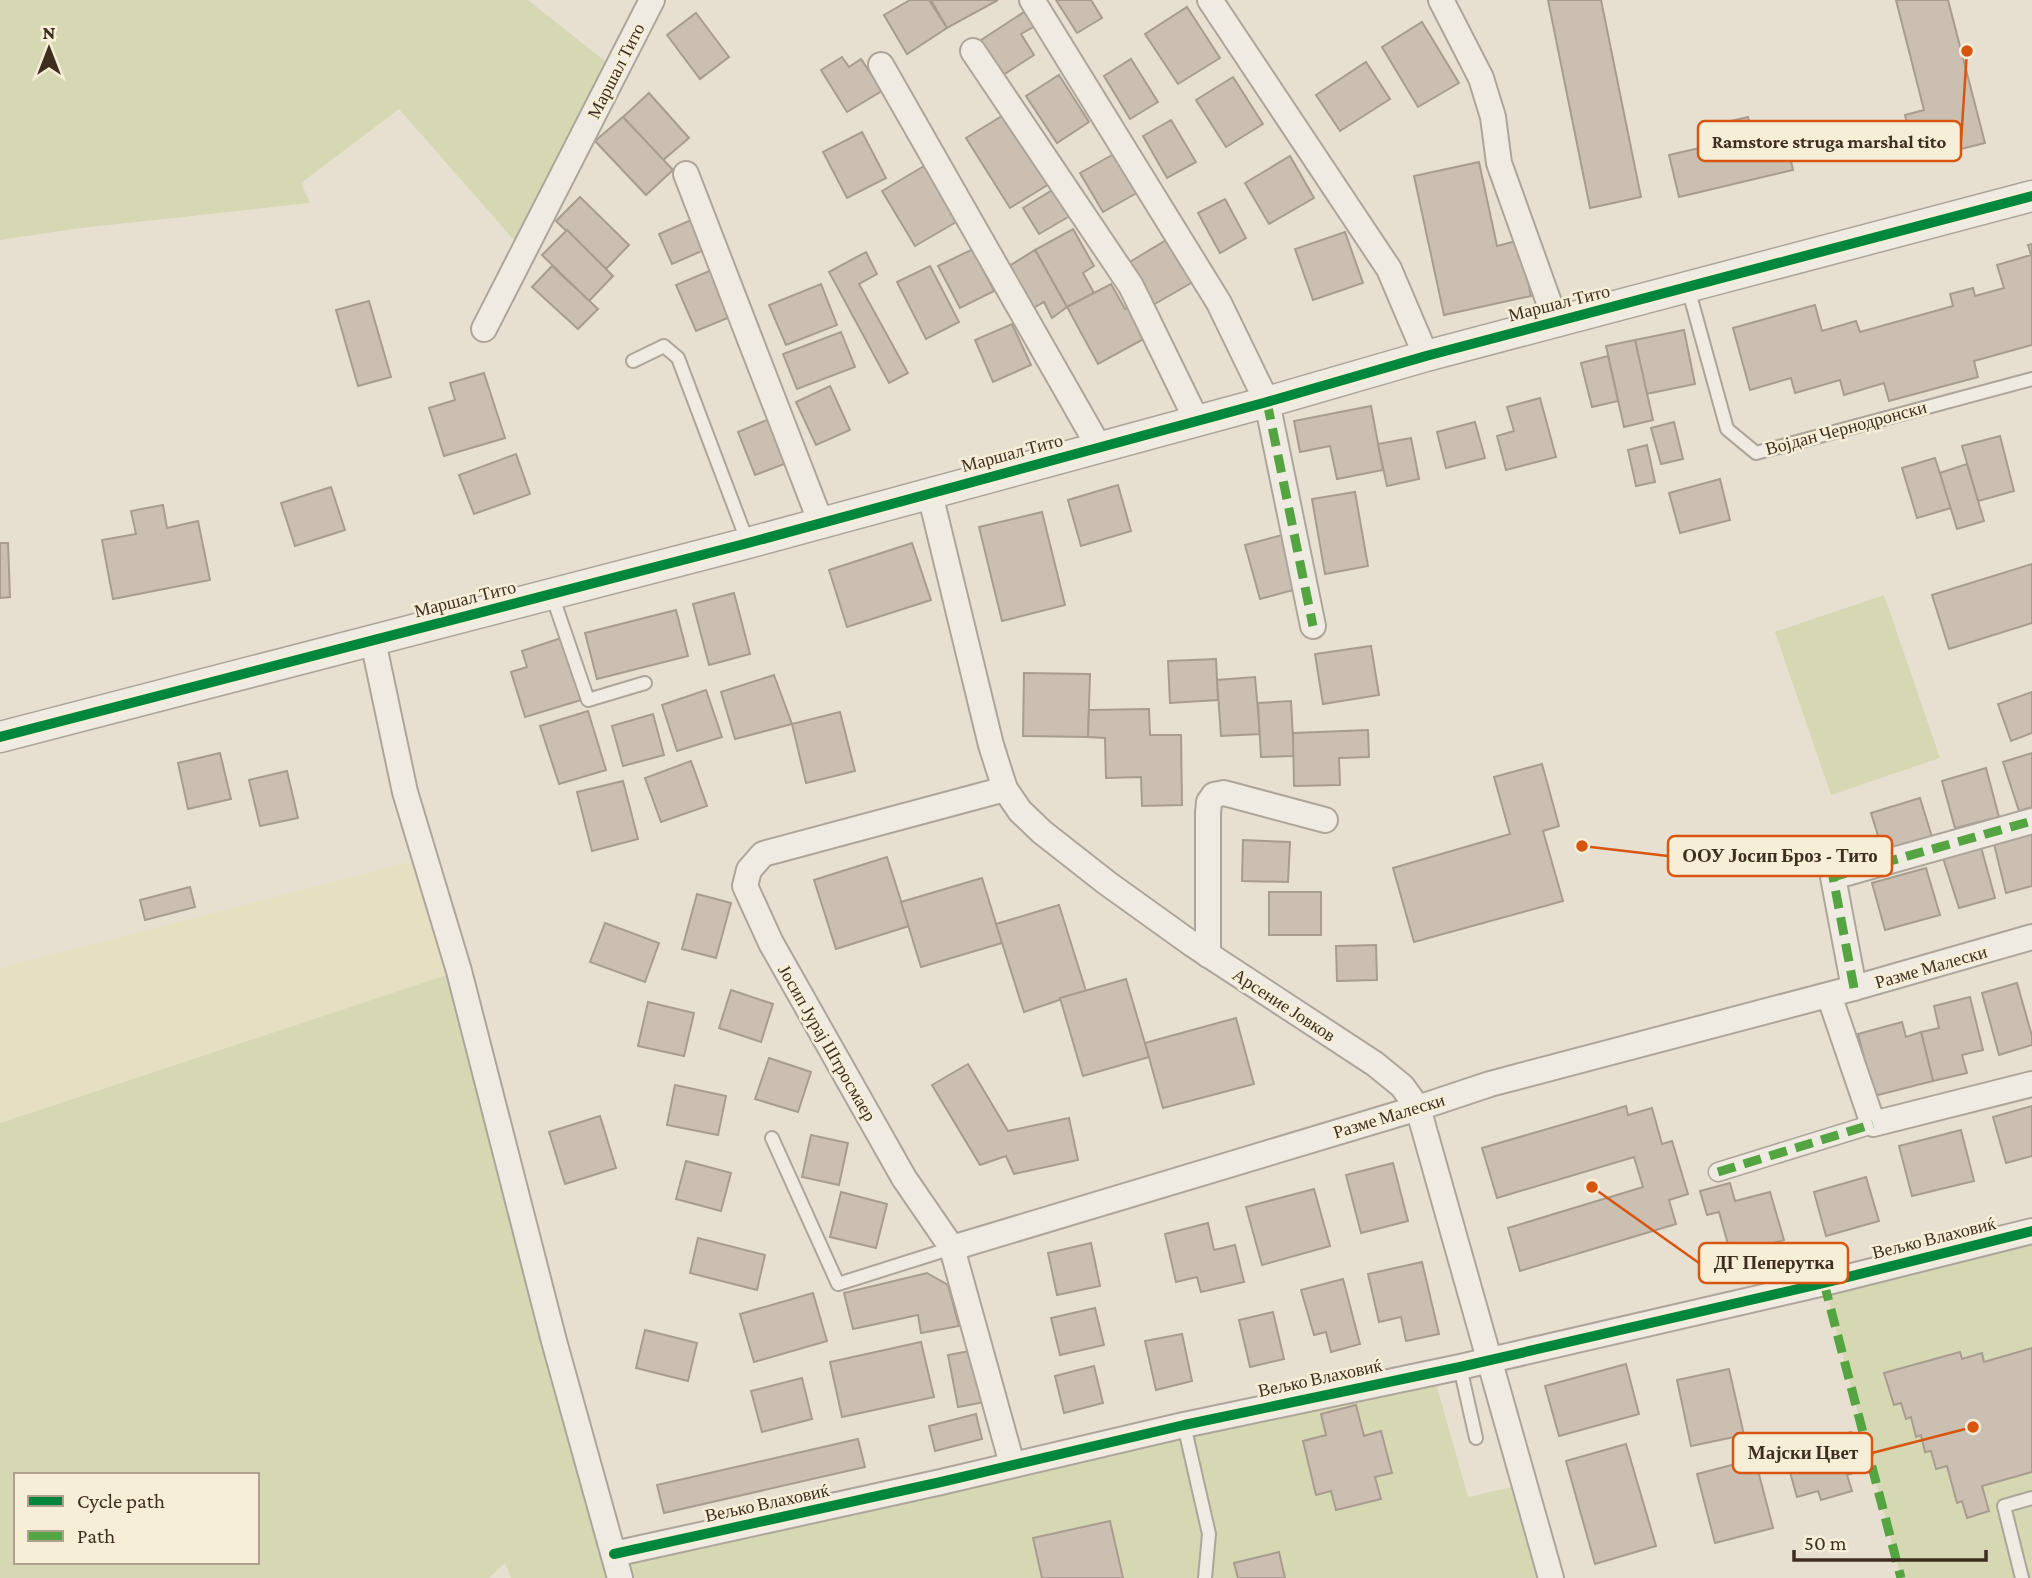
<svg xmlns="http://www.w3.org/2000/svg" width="2032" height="1578" font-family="'Crimson Pro',serif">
	<rect width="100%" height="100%" fill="#e7e0d1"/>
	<polygon fill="#e6dfc2" points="426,858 459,971 0,1123 0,968"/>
	<g fill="#d6d7b3" fill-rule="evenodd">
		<polygon points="0,0 528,0 611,66 520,247 399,109 301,183 310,203 81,228 0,240"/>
		<polygon points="1884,595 1940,758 1831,795 1775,632"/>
		<path d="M459 971 614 1554 1433 1373 1468 1497 1525 1484 1551 1578H511L505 1563 489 1578H0V1123ZM16 1475H257V1562H16Z"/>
		<polygon points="2032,1231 2032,1578 1901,1578 1824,1283"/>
	</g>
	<g fill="#cbbfb2" stroke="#a89c90" stroke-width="2">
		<polygon points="910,0 929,0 947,28 907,54 884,15"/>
		<polygon points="931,0 998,0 947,28"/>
		<polygon points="1056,0 1091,0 1102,18 1077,33"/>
		<polygon points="1548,0 1601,0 1641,197 1590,208"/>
		<polygon points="1896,0 1948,0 1985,143 1916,160 1905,115 1924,110"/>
		<polygon points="1187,7 1220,58 1178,84 1145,34"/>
		<polygon points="1027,10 1037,25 1021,34 1034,55 1000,77 978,42"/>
		<polygon points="696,13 729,57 700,79 667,35"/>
		<polygon points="1422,22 1459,83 1418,107 1382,47"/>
		<polygon points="842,57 849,67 861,59 882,91 847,112 821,70"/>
		<polygon points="1131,59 1158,102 1130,119 1104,76"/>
		<polygon points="1366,62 1390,99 1340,131 1316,95"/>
		<polygon points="1059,75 1089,122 1057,143 1026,96"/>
		<polygon points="1233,77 1263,124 1226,147 1196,100"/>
		<polygon points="649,93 689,138 662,161 623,117"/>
		<polygon points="1010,111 1054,181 1010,208 966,138"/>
		<polygon points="623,117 673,170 646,195 595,141"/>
		<polygon points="1748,117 1756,151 1787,144 1793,170 1679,197 1669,155 1730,141 1726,122"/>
		<polygon points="1171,120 1196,162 1167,178 1143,136"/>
		<polygon points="862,132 886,178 847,198 823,152"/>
		<polygon points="1121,150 1144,189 1103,212 1080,173"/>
		<polygon points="1290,156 1314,198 1269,224 1245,183"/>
		<polygon points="1479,162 1497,246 1520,240 1531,296 1444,315 1414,176"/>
		<polygon points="924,166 958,221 915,246 882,191"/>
		<polygon points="1059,186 1075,213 1039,234 1023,208"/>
		<polygon points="580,197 629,245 606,269 556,221"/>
		<polygon points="1225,199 1246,238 1220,253 1198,213"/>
		<polygon points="698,217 711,247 672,264 659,234"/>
		<polygon points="1073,229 1094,266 1083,273 1094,293 1067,307 1035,250"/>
		<polygon points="567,230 613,276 589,301 542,255"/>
		<polygon points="1345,232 1363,283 1313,300 1295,249"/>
		<polygon points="1168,239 1193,282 1153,305 1128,263"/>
		<polygon points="2032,244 2032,345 1974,361 1978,377 1889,401 1884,383 1844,395 1840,380 1795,393 1791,378 1750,390 1733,328 1815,305 1822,331 1856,321 1860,332 1953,306 1950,294 1973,288 1975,296 2004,288 1997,265 2031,255 2028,245"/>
		<polygon points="973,249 994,291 960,308 938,266"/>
		<polygon points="1035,250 1067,307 1052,318 1044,302 1030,310 1006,268"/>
		<polygon points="866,252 877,274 859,284 908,373 889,383 829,272"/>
		<polygon points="552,266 598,309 578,329 532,287"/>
		<polygon points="930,266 959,322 926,339 897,282"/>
		<polygon points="714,269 735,315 696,331 676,285"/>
		<polygon points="821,284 837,325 786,345 769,305"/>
		<polygon points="1111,284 1125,309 1134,304 1151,335 1098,364 1067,307"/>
		<polygon points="369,301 391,377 358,386 336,310"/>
		<polygon points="1012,324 1031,365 993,382 975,340"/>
		<polygon points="1684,330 1695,384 1646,394 1635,340"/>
		<polygon points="841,332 855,367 797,389 783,354"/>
		<polygon points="1635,340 1653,420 1624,427 1606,346"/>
		<polygon points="1608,356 1618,401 1592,407 1581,363"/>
		<polygon points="484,373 505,438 444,456 429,408 455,400 450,383"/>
		<polygon points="830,386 850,430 816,445 796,402"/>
		<polygon points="1540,398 1556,457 1506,470 1497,436 1514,431 1507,407"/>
		<polygon points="1371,406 1383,470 1337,479 1330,446 1300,452 1294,421"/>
		<polygon points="774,417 792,461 755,475 738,432"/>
		<polygon points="1475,422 1485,458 1446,468 1437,432"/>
		<polygon points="1674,422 1683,459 1661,464 1651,428"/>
		<polygon points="2000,436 2014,491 1978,501 1962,446"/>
		<polygon points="1411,438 1419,479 1387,486 1378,444"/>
		<polygon points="1647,445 1655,482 1636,486 1628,450"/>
		<polygon points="516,454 530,494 474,514 459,475"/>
		<polygon points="1935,458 1951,508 1917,518 1902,468"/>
		<polygon points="1967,464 1984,521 1957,529 1940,473"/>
		<polygon points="1720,479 1730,520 1680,533 1669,493"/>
		<polygon points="1118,485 1131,531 1081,546 1068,500"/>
		<polygon points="331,487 345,530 295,546 281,503"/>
		<polygon points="1355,492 1368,566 1325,574 1312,499"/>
		<polygon points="163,505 167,528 198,521 210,580 113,599 102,540 136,534 131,511"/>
		<polygon points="1042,512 1065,605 1002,621 979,527"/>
		<polygon points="1286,534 1301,588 1260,599 1245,545"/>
		<polygon points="0,543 8,543 10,597 0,598"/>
		<polygon points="912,543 931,600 847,627 829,570"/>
		<polygon points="2032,564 2032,623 1949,649 1932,595"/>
		<polygon points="734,593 750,654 709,665 693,604"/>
		<polygon points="676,610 688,656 597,679 585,633"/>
		<polygon points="561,638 581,700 525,717 511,672 527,667 522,651"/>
		<polygon points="1371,646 1379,695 1323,704 1315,654"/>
		<polygon points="1216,659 1218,700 1170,703 1168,661"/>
		<polygon points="1024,673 1090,674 1088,737 1023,736"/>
		<polygon points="774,675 792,724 735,739 721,692"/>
		<polygon points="1255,677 1260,734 1221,736 1217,680"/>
		<polygon points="706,690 722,737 677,751 662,705"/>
		<polygon points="2032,692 2032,733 2011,741 1998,704"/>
		<polygon points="1291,701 1294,756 1261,757 1258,703"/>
		<polygon points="1149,709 1150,735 1181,735 1182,805 1142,806 1141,777 1106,778 1105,738 1088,737 1089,710"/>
		<polygon points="588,711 606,770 559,784 540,726"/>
		<polygon points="840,712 855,771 806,783 792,724"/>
		<polygon points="653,714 664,755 623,766 612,726"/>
		<polygon points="1368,730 1369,757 1339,758 1340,785 1294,786 1293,733"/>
		<polygon points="220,753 231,799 188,809 178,763"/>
		<polygon points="2032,753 2032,807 2019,811 2003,762"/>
		<polygon points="691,761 707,806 661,822 645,778"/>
		<polygon points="1542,764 1559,826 1543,831 1563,901 1414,942 1393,868 1510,834 1494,777"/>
		<polygon points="1986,768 1999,817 1955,828 1942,781"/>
		<polygon points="287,771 298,818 260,826 249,780"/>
		<polygon points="623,781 638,839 592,851 577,792"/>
		<polygon points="1920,798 1932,837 1883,852 1871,813"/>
		<polygon points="2032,834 2032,886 2006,893 1994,844"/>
		<polygon points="1243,840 1290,842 1288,882 1242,881"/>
		<polygon points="1981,847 1995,898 1959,908 1943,858"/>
		<polygon points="887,857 909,926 836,949 814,880"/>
		<polygon points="1926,868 1940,915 1885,930 1872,883"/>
		<polygon points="982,878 1002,943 921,967 901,902"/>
		<polygon points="190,887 195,907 145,920 140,900"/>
		<rect x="1269" y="892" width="52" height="43"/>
		<polygon points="697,894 731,903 716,958 682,949"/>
		<polygon points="1059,905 1086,991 1024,1012 996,924"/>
		<polygon points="605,923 659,943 645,982 590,962"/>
		<polygon points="1376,945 1377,980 1337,981 1336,946"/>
		<polygon points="1126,979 1149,1057 1083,1076 1060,998"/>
		<polygon points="2017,983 2032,1036 2032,1045 1999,1055 1982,993"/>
		<polygon points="731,990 773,1004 761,1042 719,1028"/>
		<polygon points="1970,997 1983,1050 1962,1055 1967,1073 1933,1081 1921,1032 1939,1028 1934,1006"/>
		<polygon points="648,1002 694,1013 684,1056 638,1046"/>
		<polygon points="1236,1018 1254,1084 1163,1108 1145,1043"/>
		<polygon points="1902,1022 1906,1037 1921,1032 1933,1081 1874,1096 1858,1034"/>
		<polygon points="769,1058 811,1072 798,1112 755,1099"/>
		<polygon points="968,1064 1008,1131 1069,1118 1078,1160 1014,1174 1006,1156 980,1165 932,1085"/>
		<polygon points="675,1085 726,1096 718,1135 667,1125"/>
		<polygon points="1626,1106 1628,1115 1652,1108 1662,1144 1672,1141 1688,1194 1669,1200 1676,1224 1520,1271 1508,1228 1643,1187 1634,1157 1497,1198 1482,1148"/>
		<polygon points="2032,1106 2032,1156 2006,1163 1993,1117"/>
		<polygon points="600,1116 616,1168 565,1184 549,1132"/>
		<polygon points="1961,1130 1974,1181 1912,1196 1899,1146"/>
		<polygon points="811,1135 848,1143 839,1185 802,1177"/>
		<polygon points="686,1161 731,1173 721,1211 676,1199"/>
		<polygon points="1393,1163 1408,1221 1361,1233 1346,1175"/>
		<polygon points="1866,1177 1879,1221 1826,1236 1814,1192"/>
		<polygon points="1730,1183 1735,1201 1770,1192 1784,1240 1731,1255 1719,1212 1707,1215 1700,1191"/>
		<polygon points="1314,1189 1330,1246 1262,1265 1246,1207"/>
		<polygon points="841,1192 887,1204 876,1248 830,1237"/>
		<polygon points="1208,1223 1214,1250 1235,1245 1244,1282 1201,1292 1197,1277 1176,1282 1165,1234"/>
		<polygon points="698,1238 765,1255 757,1290 690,1273"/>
		<polygon points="1091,1243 1100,1286 1057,1295 1048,1253"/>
		<polygon points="1422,1262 1439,1334 1406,1341 1401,1317 1379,1322 1368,1274"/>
		<polygon points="927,1273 948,1285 959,1326 921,1333 918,1315 853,1329 844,1293"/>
		<polygon points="1343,1279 1360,1344 1331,1352 1326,1332 1314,1335 1301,1290"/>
		<polygon points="813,1293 827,1341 754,1362 740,1314"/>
		<polygon points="1095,1308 1104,1345 1060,1355 1051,1318"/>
		<polygon points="1273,1312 1284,1359 1250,1367 1239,1320"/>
		<polygon points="645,1330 697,1343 688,1381 636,1368"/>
		<polygon points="1182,1334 1192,1381 1156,1390 1145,1341"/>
		<polygon points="921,1342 934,1397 842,1417 830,1362"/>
		<polygon points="2032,1348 2032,1472 1982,1486 1989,1511 1967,1518 1962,1501 1957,1503 1947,1466 1936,1469 1931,1451 1925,1452 1921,1435 1916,1437 1911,1417 1906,1419 1901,1403 1894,1405 1884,1373 1960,1352 1962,1359 1982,1353 1984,1362"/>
		<polygon points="975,1350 985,1402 958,1407 948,1355"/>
		<polygon points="1626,1364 1639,1414 1559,1436 1545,1386"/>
		<polygon points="1094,1366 1103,1403 1064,1413 1055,1376"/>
		<polygon points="1729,1369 1744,1435 1691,1446 1677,1380"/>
		<polygon points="802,1378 812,1419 762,1432 751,1391"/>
		<polygon points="1356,1405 1364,1436 1381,1431 1392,1473 1375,1477 1381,1499 1336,1510 1331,1491 1316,1495 1303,1441 1326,1435 1321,1414"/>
		<polygon points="976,1414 982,1439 935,1451 929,1426"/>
		<polygon points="1851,1432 1862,1470 1847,1475 1852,1491 1821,1500 1818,1491 1797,1497 1784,1451"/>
		<polygon points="858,1439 865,1467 664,1513 657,1485"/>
		<polygon points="1626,1444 1656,1546 1595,1564 1566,1461"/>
		<polygon points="1755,1459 1773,1528 1715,1543 1697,1474"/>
		<polygon points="1110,1521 1123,1578 1042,1578 1033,1538"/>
		<polygon points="1279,1552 1285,1578 1238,1578 1234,1563"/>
	</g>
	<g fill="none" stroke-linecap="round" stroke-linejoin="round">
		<g stroke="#ada599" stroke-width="16">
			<g id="service">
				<polyline points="1688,288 1727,429 1756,453 2032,379"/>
				<polyline points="633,361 664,346 678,358 748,543"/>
				<polyline points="552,595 588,700 645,683"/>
				<polyline points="772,1138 838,1284 952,1248"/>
				<polyline points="1460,1367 1476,1438"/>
				<polyline points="1184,1425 1209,1534 1205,1578"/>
				<polyline points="2022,1578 2004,1506 2032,1498"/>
			</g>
		</g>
		<g stroke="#ada599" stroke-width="21">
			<polyline id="pedestrian" points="1718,1172 1873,1124"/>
		</g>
		<g stroke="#ada599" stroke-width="28">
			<g id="minor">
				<polyline points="1032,0 1219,303 1267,402 1313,626"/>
				<polyline points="1210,0 1389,269 1426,356"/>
				<polyline points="1441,0 1481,78 1493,117 1499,163 1556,322"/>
				<polyline points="973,51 1131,286 1197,421"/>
				<polyline points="881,65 1099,447"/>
				<polyline points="686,174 821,523"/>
				<polyline points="484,329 652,0"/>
				<polyline points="930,494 991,745 1005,789 1020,811 1042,832 1107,883 1192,944 1375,1064 1402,1086 1418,1108 1551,1578"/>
				<polyline points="373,641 405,792 459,971 554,1341 620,1578"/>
				<polyline points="1005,789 763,854 749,870 745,886 771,943 904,1178 952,1248 1012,1464"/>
				<polyline points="1208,955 1208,813 1209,802 1214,795 1224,793 1325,820"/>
				<polyline points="1854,988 1833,877 2032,821"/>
				<polyline points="1829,995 1873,1124 2032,1084"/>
				<polyline points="952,1248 1418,1108 1490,1084 1854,988 2032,937"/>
				<polyline points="614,1554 941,1482 1184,1425 1460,1367 1824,1283 2032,1231"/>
			</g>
		</g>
		<g stroke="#ada599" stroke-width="33">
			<polyline id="tertiary" points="0,737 748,543 1267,402 1426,356 2032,196"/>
		</g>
		<use href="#service" stroke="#efebe3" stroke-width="12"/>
		<use href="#pedestrian" stroke="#efebe3" stroke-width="18"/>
		<use href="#minor" stroke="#efebe3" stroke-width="24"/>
		<use href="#tertiary" stroke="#efebe3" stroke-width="30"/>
		<g stroke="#54a441" stroke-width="9" stroke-dasharray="18 9" stroke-linecap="butt">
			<polyline points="1267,402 1313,626"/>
			<polyline points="1854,988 1833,877 2032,821"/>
			<polyline points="1718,1172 1873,1124"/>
			<polyline points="1824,1283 1901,1578"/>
		</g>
		<g stroke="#f7eed8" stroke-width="15">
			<g id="cycleway">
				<polyline points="0,737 748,543 1267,402 1426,356 2032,196"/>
				<polyline points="614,1554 941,1482 1184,1425 1460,1367 1824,1283 2032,1231"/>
			</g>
		</g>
		<use href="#cycleway" stroke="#00873e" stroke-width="10"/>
	</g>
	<g text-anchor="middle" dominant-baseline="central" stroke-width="5" stroke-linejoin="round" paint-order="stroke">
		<g font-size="18" fill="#3d2e20" stroke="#f7eed8">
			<text transform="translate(616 71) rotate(-63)">Маршал Тито</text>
			<text transform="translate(1559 303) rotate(-14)">Маршал Тито</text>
			<text transform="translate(1846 428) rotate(-15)">Војдан Чернодронски</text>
			<text transform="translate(1012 453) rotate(-15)">Маршал Тито</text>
			<text transform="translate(465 599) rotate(-14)">Маршал Тито</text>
			<text transform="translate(1931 967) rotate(-16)">Разме Малески</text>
			<text transform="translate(1284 1005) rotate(33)">Арсение Јовков</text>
			<text transform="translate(827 1043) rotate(60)">Јосип Јурај Штросмаер</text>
			<text transform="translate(1389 1116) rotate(-17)">Разме Малески</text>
			<text transform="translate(1934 1238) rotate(-14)">Вељко Влаховиќ</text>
			<text transform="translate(1320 1378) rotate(-12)">Вељко Влаховиќ</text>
			<text transform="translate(767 1503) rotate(-12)">Вељко Влаховиќ</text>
		</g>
	</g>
	<path fill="none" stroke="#d7550e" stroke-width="2.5" d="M1967 51L1961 141M1582 846L1668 856M1592 1187L1699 1263M1973 1427L1872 1453"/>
	<g fill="#d7550e" stroke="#f7eed8" stroke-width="2.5">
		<circle cx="1967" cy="51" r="7"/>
		<circle cx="1582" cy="846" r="7"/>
		<circle cx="1592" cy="1187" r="7"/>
		<circle cx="1973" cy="1427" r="7"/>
	</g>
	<g fill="#f7eed8" stroke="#d7550e" stroke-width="2.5">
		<rect x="1698" y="121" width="263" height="40" rx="7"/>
		<rect x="1668" y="836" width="224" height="40" rx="7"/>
		<rect x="1699" y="1243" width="149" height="40" rx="7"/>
		<rect x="1733" y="1433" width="139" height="40" rx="7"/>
	</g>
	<g font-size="19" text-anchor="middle" font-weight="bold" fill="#3d2e20">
		<text x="1829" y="148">Ramstore struga marshal tito</text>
		<text x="1780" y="862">ООУ Јосип Броз - Тито</text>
		<text x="1774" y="1269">ДГ Пеперутка</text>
		<text x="1803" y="1459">Мајски Цвет</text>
	</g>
	<rect x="14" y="1473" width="245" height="91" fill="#f7eed8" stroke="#ada18e" stroke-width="2"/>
	<rect x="28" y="1496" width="35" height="10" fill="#00873e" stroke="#ada18e" stroke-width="2"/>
	<text x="77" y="1508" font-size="21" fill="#3d2e20">Cycle path</text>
	<rect x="28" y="1531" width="35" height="10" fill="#54a441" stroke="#ada18e" stroke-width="2"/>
	<text x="77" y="1543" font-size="21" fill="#3d2e20">Path</text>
	<g transform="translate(49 49)" stroke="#f7eed8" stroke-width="5" paint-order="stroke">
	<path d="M0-5L12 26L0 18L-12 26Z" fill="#3d2e20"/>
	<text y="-10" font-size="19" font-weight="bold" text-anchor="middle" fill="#3d2e20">N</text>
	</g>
	<path d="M1794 1550v10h192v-10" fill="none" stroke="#3d2e20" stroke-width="3.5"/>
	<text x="1804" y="1550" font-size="21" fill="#3d2e20" stroke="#f7eed8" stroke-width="5" paint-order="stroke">50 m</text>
</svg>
